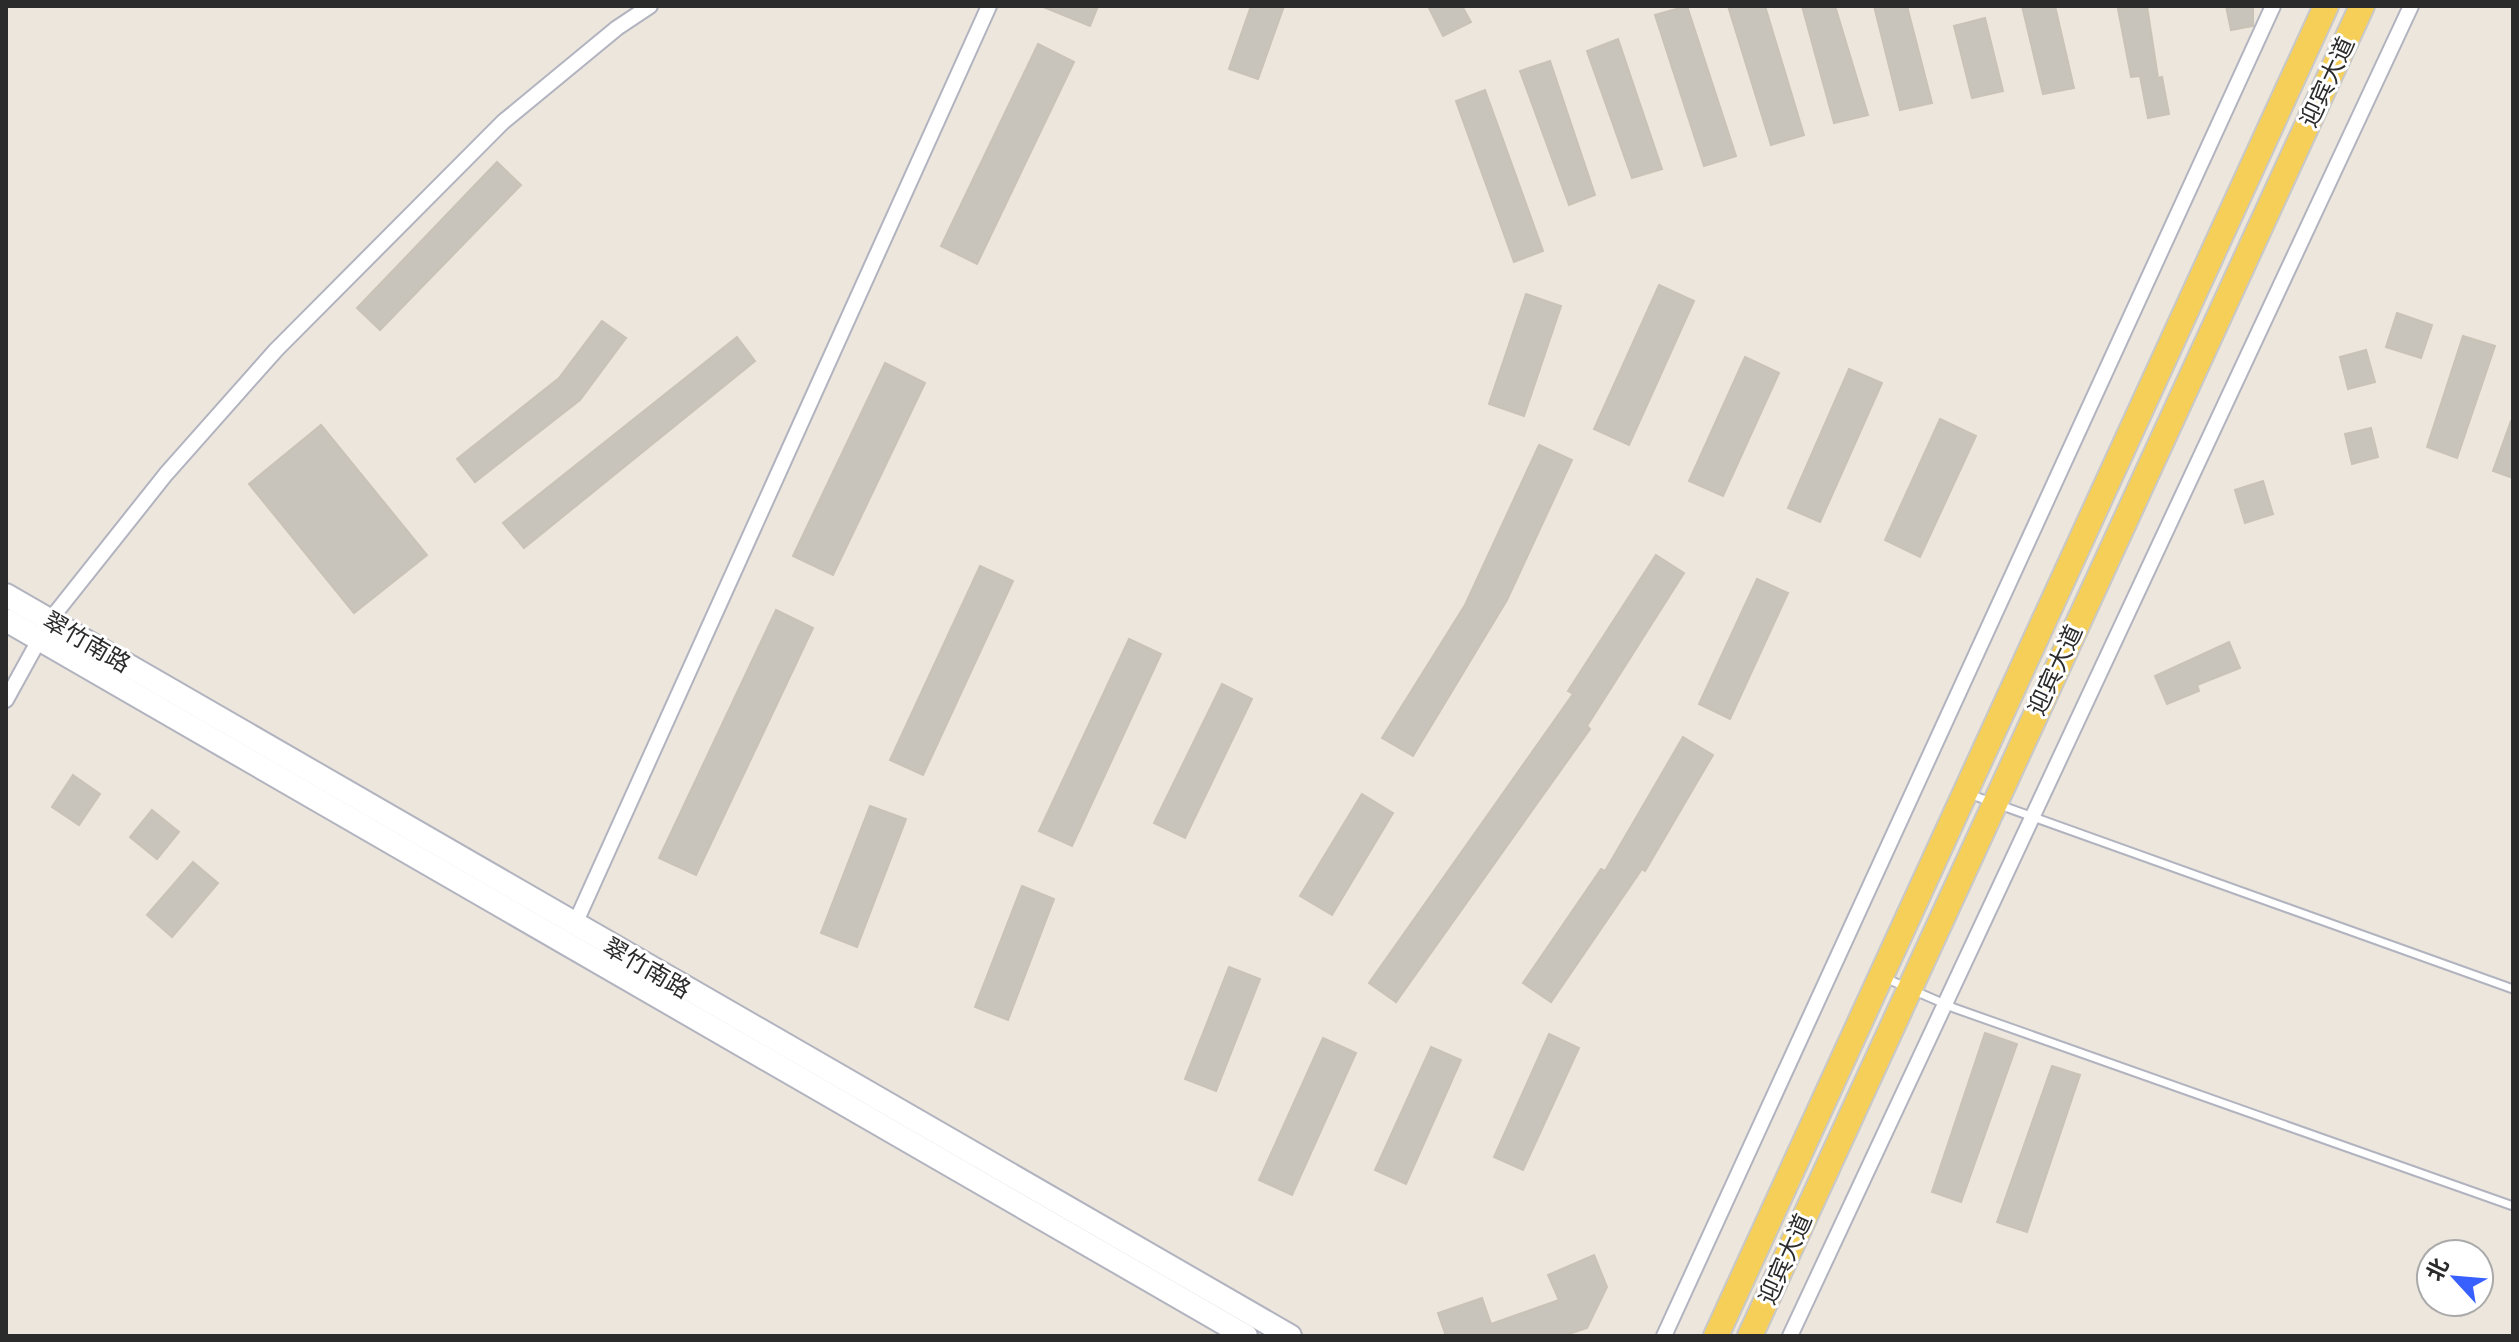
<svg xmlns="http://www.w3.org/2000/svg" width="2519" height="1342" font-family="'Space Grotesk','Noto Sans SC',sans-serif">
	<rect width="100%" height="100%" fill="#ede6dd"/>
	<g fill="#c9c4bb" stroke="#c9c2b6" stroke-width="2">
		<polygon points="1041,6 1098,6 1090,26"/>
		<polygon points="1251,6 1284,6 1258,79 1229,69"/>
		<polygon points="1428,6 1462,6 1471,22 1443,36"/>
		<polygon points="1687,6 1736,156 1704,166 1655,15"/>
		<polygon points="1728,6 1765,6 1804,135 1771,145"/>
		<polygon points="1802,6 1835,6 1868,115 1834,123"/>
		<polygon points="1874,6 1907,6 1932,103 1900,110"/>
		<polygon points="2022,6 2055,6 2074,88 2043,94"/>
		<polygon points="2147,6 2158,78 2162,77 2169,114 2148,118 2140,76 2131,77 2118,9"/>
		<polygon points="2226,6 2253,6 2253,26 2231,30"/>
		<polygon points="1985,18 2003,91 1972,98 1954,26"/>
		<polygon points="1618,39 1662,169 1632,178 1587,51"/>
		<polygon points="1038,44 1074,62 977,264 941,246"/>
		<polygon points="1550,61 1595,195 1569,205 1520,71"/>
		<polygon points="1485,90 1543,251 1514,262 1456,101"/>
		<polygon points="497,162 521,185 380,330 357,308"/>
		<polygon points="1659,285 1694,301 1629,445 1594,429"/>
		<polygon points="1526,294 1561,306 1524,416 1489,404"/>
		<polygon points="2397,313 2432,325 2421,358 2386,347"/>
		<polygon points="602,321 626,338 580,400 475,482 457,459 559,378"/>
		<polygon points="2463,336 2495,346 2457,458 2427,447"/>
		<polygon points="737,337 755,361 524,548 503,523"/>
		<polygon points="2366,350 2375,382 2348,389 2340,357"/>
		<polygon points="1745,357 1779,373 1723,496 1689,481"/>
		<polygon points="885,363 925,383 833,575 793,556"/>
		<polygon points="1849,369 1882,383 1820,522 1788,508"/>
		<polygon points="1940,419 1976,436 1920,557 1885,540"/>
		<polygon points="2511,421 2513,421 2513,478 2493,471"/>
		<polygon points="321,425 427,555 354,613 249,484"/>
		<polygon points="2371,428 2378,457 2352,464 2345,434"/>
		<polygon points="1539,445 1572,460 1507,600 1413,756 1382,738 1465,605"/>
		<polygon points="2263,481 2273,514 2245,523 2235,490"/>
		<polygon points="1656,555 1684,573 1587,726 1590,729 1396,1002 1369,983 1573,694 1568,691"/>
		<polygon points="980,566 1013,581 923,775 890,760"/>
		<polygon points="1757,579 1788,593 1730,719 1699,704"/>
		<polygon points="776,610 813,628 696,875 659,858"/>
		<polygon points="1129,639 1161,654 1072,846 1039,831"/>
		<polygon points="2229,642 2240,668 2197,685 2199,691 2167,704 2155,676"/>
		<polygon points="1222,684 1252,699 1185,838 1154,823"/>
		<polygon points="1683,737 1713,755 1645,871 1642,869 1551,1002 1523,983 1601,869 1605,871"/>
		<polygon points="73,775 100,794 79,825 52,807"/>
		<polygon points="1362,794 1393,813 1332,915 1300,896"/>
		<polygon points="870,806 906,819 857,947 821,933"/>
		<polygon points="152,810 179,832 157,859 130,837"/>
		<polygon points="193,862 218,883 172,937 147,915"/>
		<polygon points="1022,886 1054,899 1008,1020 975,1007"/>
		<polygon points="1229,967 1260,979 1216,1091 1185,1079"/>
		<polygon points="1985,1033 2017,1044 1961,1202 1932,1192"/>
		<polygon points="1549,1034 1579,1048 1523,1170 1494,1157"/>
		<polygon points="1323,1038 1356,1053 1292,1195 1259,1180"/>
		<polygon points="1431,1047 1461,1060 1406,1184 1375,1170"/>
		<polygon points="2052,1066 2080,1075 2027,1232 1997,1222"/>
		<polygon points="1594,1255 1607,1287 1587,1328 1563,1336 1446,1336 1438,1313 1482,1298 1491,1324 1559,1300 1548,1275"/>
	</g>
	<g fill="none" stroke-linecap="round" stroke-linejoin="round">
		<g stroke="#b1b3bf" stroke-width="11">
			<g id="lane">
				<polyline points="1969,794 2513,989"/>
				<polyline points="1885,978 1954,1008 2513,1206"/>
			</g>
		</g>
		<g stroke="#b1b3bf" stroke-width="18">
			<g id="street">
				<polyline points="6,700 50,620 166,474 276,350 503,122 617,28 650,6"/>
				<polyline points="574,926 989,6"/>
				<polyline points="1664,1336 2273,6"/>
				<polyline points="1790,1336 2411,6"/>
			</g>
		</g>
		<g stroke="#b1b3bf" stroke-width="26">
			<g id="secondary">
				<polyline points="6,595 1290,1336"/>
				<polyline points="6,620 1246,1336"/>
			</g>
		</g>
		<g stroke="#c8c8c8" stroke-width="28">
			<g id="primary">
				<polyline points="1716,1336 2326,6"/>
				<polyline points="1750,1336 2362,6"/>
			</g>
		</g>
		<use href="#lane" stroke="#fff" stroke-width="7"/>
		<use href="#street" stroke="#fff" stroke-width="14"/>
		<use href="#secondary" stroke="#fff" stroke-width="22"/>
		<use href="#primary" stroke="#f6cf59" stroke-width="24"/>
	</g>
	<g text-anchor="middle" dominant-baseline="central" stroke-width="6" stroke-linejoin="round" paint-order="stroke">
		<g font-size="24" fill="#2b2b2b" stroke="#fff">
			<text transform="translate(2327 82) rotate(-65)">迎宾大道</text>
			<text transform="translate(87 642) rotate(30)">翠竹南路</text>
			<text transform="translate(2055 670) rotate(-65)">迎宾大道</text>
			<text transform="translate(647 968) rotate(30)">翠竹南路</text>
			<text transform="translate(1785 1259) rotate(-66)">迎宾大道</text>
		</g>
	</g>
	<rect width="2519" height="1342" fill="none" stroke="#2b2b2b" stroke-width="16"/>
	<g transform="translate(2455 1278) rotate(296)"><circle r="38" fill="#ffffff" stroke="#aaaaaa" stroke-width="2"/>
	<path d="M0-6L14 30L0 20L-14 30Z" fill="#3860ff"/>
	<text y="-12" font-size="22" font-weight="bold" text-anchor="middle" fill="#2b2b2b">北</text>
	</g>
</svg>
